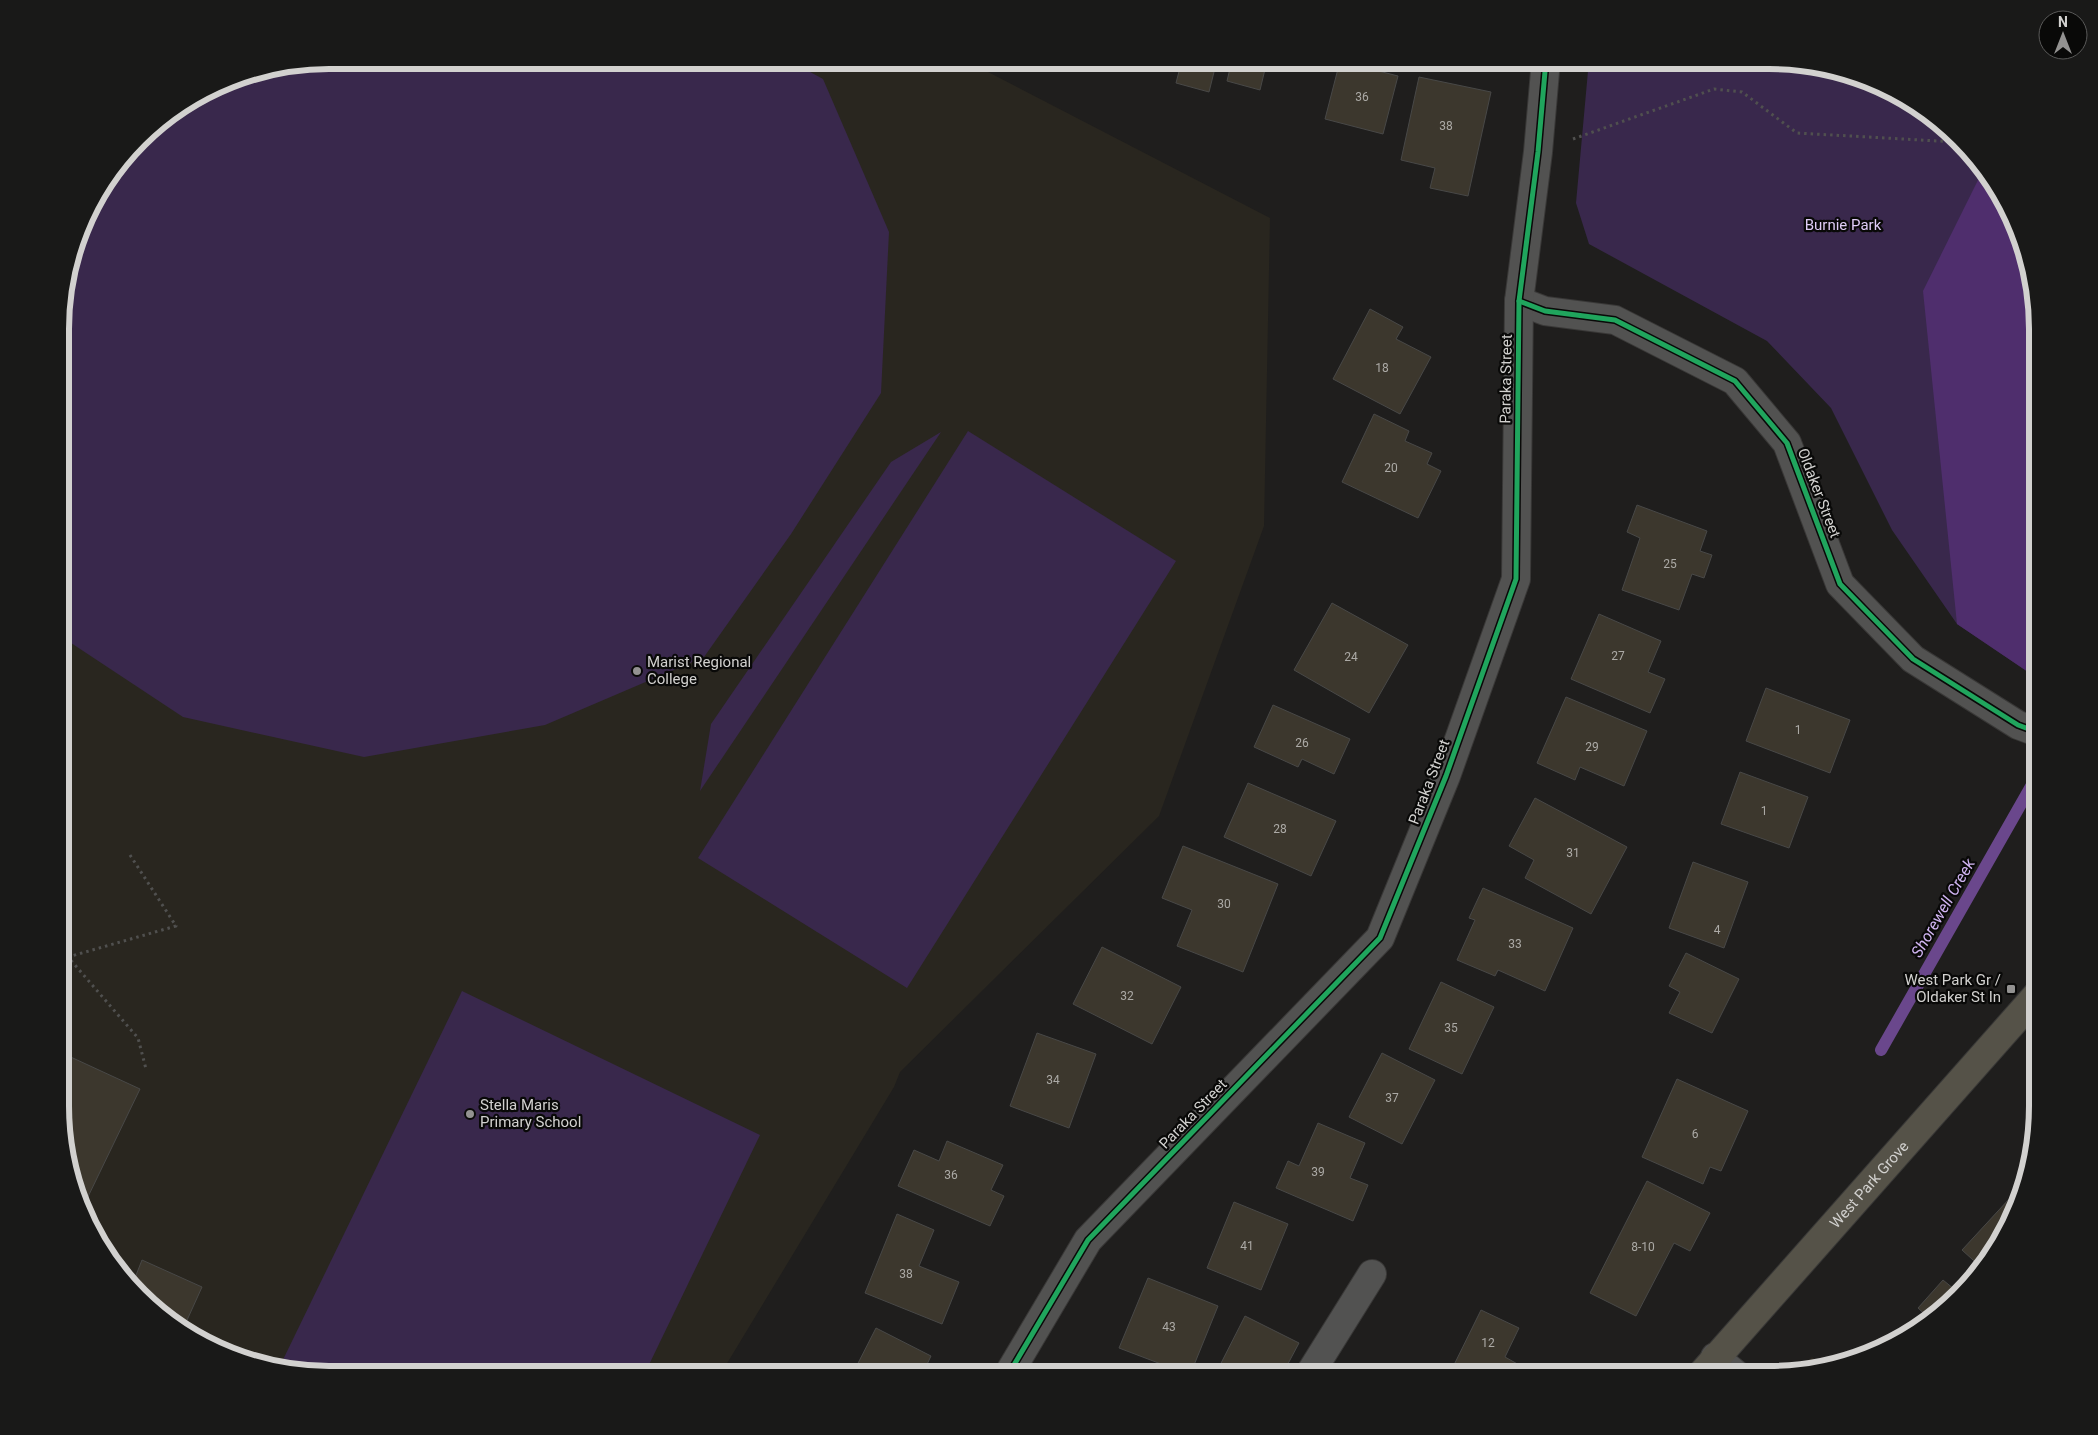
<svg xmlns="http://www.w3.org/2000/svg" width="2098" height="1435" font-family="Roboto,sans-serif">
	<rect width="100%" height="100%" fill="#1f1e1d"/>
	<g fill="#29261f">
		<polygon points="328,60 965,60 1270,218 1264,526 1159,816 900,1072 894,1087 720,1375 311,1374 242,1361 165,1320 96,1241 62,1141 62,294 88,209 151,127 226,80"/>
		<polygon points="1812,1357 1825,1368 1799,1371"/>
	</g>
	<g fill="#39284c">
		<polygon points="328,60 788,60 823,79 889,232 881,393 791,534 704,657 545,725 364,757 183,717 62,637 62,294 88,209 151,127 226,80"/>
		<polygon points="1589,60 1787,61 1856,74 1933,115 2002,194 2029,259 2037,311 2037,678 1957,624 1892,530 1831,408 1767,341 1589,244 1576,203"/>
		<polygon points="968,431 1176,561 907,988 698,858"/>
		<polygon points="941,432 700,791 711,724 891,462"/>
		<polygon points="462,991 760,1135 644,1375 311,1374 279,1368"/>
	</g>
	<polygon fill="#4f2e6d" points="1982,172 2002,194 2029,259 2037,311 2037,678 1957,624 1923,291"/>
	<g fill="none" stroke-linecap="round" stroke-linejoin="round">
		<polyline stroke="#6a478c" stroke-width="12" points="1881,1050 2033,783"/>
	</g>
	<g fill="#3c372d" stroke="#484847">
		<polygon points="1182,60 1217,60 1209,92 1176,83"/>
		<polygon points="1232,60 1305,60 1302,70 1267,61 1260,90 1227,81"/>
		<polygon points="1340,61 1398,76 1383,134 1325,119"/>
		<polygon points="1419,77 1491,92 1468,196 1430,188 1435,168 1401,160"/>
		<polygon points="1370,309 1403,327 1396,339 1431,357 1400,414 1333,379"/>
		<polygon points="1374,414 1409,431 1405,441 1432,453 1427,464 1441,471 1418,518 1342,482"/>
		<polygon points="1637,505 1707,531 1700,551 1712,555 1704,578 1692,574 1679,610 1622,590 1640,538 1627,532"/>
		<polygon points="1332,603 1408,645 1369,713 1294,670"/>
		<polygon points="1599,614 1661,641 1648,672 1665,679 1650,713 1571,679"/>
		<polygon points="1766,688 1850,720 1830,773 1746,741"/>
		<polygon points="1566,697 1647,731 1624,786 1580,767 1575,780 1537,763"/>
		<polygon points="1273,705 1350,739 1334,774 1302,759 1298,767 1254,747"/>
		<polygon points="1740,772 1808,797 1789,848 1721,824"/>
		<polygon points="1248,783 1336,821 1311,876 1224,837"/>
		<polygon points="1535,798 1627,847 1591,914 1525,878 1534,860 1509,846"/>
		<polygon points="1183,846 1278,884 1243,972 1177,946 1192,910 1162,898"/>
		<polygon points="1693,862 1748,882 1724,948 1669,928"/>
		<polygon points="1483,888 1573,928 1545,991 1498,970 1495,976 1457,960 1475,920 1469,918"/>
		<polygon points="1102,947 1181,987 1152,1044 1073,1004"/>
		<polygon points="1686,953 1739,979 1712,1033 1669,1013 1680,992 1669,986"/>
		<polygon points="1441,982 1494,1007 1462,1074 1409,1049"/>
		<polygon points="1037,1033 1096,1054 1069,1128 1010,1106"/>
		<polygon points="62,1053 140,1089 84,1205 62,1141"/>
		<polygon points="1382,1053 1435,1080 1402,1144 1349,1117"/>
		<polygon points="1677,1079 1748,1111 1721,1171 1710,1167 1703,1184 1642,1157"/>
		<polygon points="1318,1123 1365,1143 1350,1178 1368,1185 1353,1221 1276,1188 1288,1161 1299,1166"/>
		<polygon points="947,1141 1003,1165 991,1190 1004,1196 990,1226 898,1186 914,1150 939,1161"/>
		<polygon points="1647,1181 1710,1213 1690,1251 1674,1243 1636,1316 1590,1293"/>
		<polygon points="2010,1198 2018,1205 1983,1269 1962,1250"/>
		<polygon points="1234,1202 1288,1224 1261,1290 1207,1268"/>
		<polygon points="897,1214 934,1230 919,1266 959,1282 942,1324 865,1293"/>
		<polygon points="142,1260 202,1287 183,1329 165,1320 133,1283"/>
		<polygon points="1148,1278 1218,1306 1190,1375 1119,1348"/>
		<polygon points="1943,1280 1960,1294 1946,1309 1930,1319 1918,1308"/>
		<polygon points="1481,1310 1519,1328 1505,1357 1537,1375 1449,1375"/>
		<polygon points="1245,1316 1299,1343 1282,1375 1215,1375"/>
		<polygon points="876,1328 931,1356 922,1375 852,1375"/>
	</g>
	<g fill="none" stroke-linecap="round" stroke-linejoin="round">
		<g stroke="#393837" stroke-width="30">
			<g id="minor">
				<polyline points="1519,301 1545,311 1615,320 1735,381 1787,443 1840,584 1913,659 2018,725 2037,732"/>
				<polyline points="1715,1357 1737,1375"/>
				<polyline points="1008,1375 1088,1240 1380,938 1446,776 1516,579 1519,301 1538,152 1546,60"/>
				<polyline points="1309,1375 1372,1274"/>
			</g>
		</g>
		<g stroke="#393837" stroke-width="30">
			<g id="major">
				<path id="s1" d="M1701 1375 2037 995"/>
			</g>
		</g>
		<g stroke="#50504f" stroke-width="3" stroke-dasharray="2.5 4" stroke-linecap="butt">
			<polyline points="1573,139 1714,89 1742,92 1797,133 1956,142"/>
			<polyline points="130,855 176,926 68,957 138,1038 146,1069"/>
		</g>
		<use href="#minor" stroke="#525251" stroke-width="28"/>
		<use href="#major" stroke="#555248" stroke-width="28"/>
		<g stroke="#090908" stroke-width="8">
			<g id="cycleway">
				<polyline points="1519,301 1545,311 1615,320 1735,381 1787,443 1840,584 1913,659 2018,725 2037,732"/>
				<polyline points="1008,1375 1088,1240 1380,938 1446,776 1516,579 1519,301 1538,152 1546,60"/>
			</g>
		</g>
		<use href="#cycleway" stroke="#20a55d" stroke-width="5"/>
	</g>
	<g fill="#939291" stroke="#090908" stroke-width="2">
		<circle cx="637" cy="671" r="5"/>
		<rect x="2006" y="984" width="10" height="10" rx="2.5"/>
		<circle cx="470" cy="1114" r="5"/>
	</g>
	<g text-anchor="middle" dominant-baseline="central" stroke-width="4.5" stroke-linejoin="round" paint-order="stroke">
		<g font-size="12" fill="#acaaa6">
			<text x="1362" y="97">36</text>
			<text x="1446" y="126">38</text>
			<text x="1382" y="368">18</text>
			<text x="1391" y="468">20</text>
			<text x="1670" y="564">25</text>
			<text x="1618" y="656">27</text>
			<text x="1351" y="657">24</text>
			<text x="1798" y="730">1</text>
			<text x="1302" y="743">26</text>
			<text x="1592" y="747">29</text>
			<text x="1764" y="811">1</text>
			<text x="1280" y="829">28</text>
			<text x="1573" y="853">31</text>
			<text x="1224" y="904">30</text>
			<text x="1717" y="930">4</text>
			<text x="1515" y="944">33</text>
			<text x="1127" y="996">32</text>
			<text x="1451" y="1028">35</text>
			<text x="1053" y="1080">34</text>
			<text x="1392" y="1098">37</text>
			<text x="1695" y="1134">6</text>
			<text x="1318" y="1172">39</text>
			<text x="951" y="1175">36</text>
			<text x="1247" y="1246">41</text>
			<text x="1643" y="1247">8-10</text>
			<text x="906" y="1274">38</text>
			<text x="1169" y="1327">43</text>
			<text x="1488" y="1343">12</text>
		</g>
		<g font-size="15" fill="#dfccf6" stroke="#090908">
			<text x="1843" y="225">Burnie Park</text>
		</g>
		<g font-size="15" fill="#d2d1cf" stroke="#090908">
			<text transform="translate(1506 379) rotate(-89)">Paraka Street</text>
			<text transform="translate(1819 493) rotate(69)">Oldaker Street</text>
			<text transform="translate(1429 782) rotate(-69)">Paraka Street</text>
			<text transform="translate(1193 1114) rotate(-46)">Paraka Street</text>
			<text stroke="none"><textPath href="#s1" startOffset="254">West Park Grove</textPath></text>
		</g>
		<g font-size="15" fill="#d2d1cf" stroke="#090908" text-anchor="start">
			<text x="647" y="662">Marist Regional<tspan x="647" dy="17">College</tspan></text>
			<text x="2001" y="980" text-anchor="end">West Park Gr /<tspan x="2001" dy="17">Oldaker St In</tspan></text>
			<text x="480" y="1105">Stella Maris<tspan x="480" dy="17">Primary School</tspan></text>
		</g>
		<g font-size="16" font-style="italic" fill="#d1b5f3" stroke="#090908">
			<text transform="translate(1943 908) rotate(-60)">Shorewell Creek</text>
		</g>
	</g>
	<path d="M0 0H2098V1435H0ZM329 69H1769A260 260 0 0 1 2029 329V1106A260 260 0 0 1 1769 1366H329A260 260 0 0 1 69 1106V329A260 260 0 0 1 329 69Z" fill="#191918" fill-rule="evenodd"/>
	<path fill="none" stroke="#d2d1cf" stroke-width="6" d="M329 69H1769A260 260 0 0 1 2029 329V1106A260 260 0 0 1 1769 1366H329A260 260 0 0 1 69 1106V329A260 260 0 0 1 329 69Z"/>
	<g transform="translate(2063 35)"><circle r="24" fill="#090908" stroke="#595958"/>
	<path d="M0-4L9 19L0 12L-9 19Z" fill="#939291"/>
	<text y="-8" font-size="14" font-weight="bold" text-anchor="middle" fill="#d2d1cf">N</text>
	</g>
</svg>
